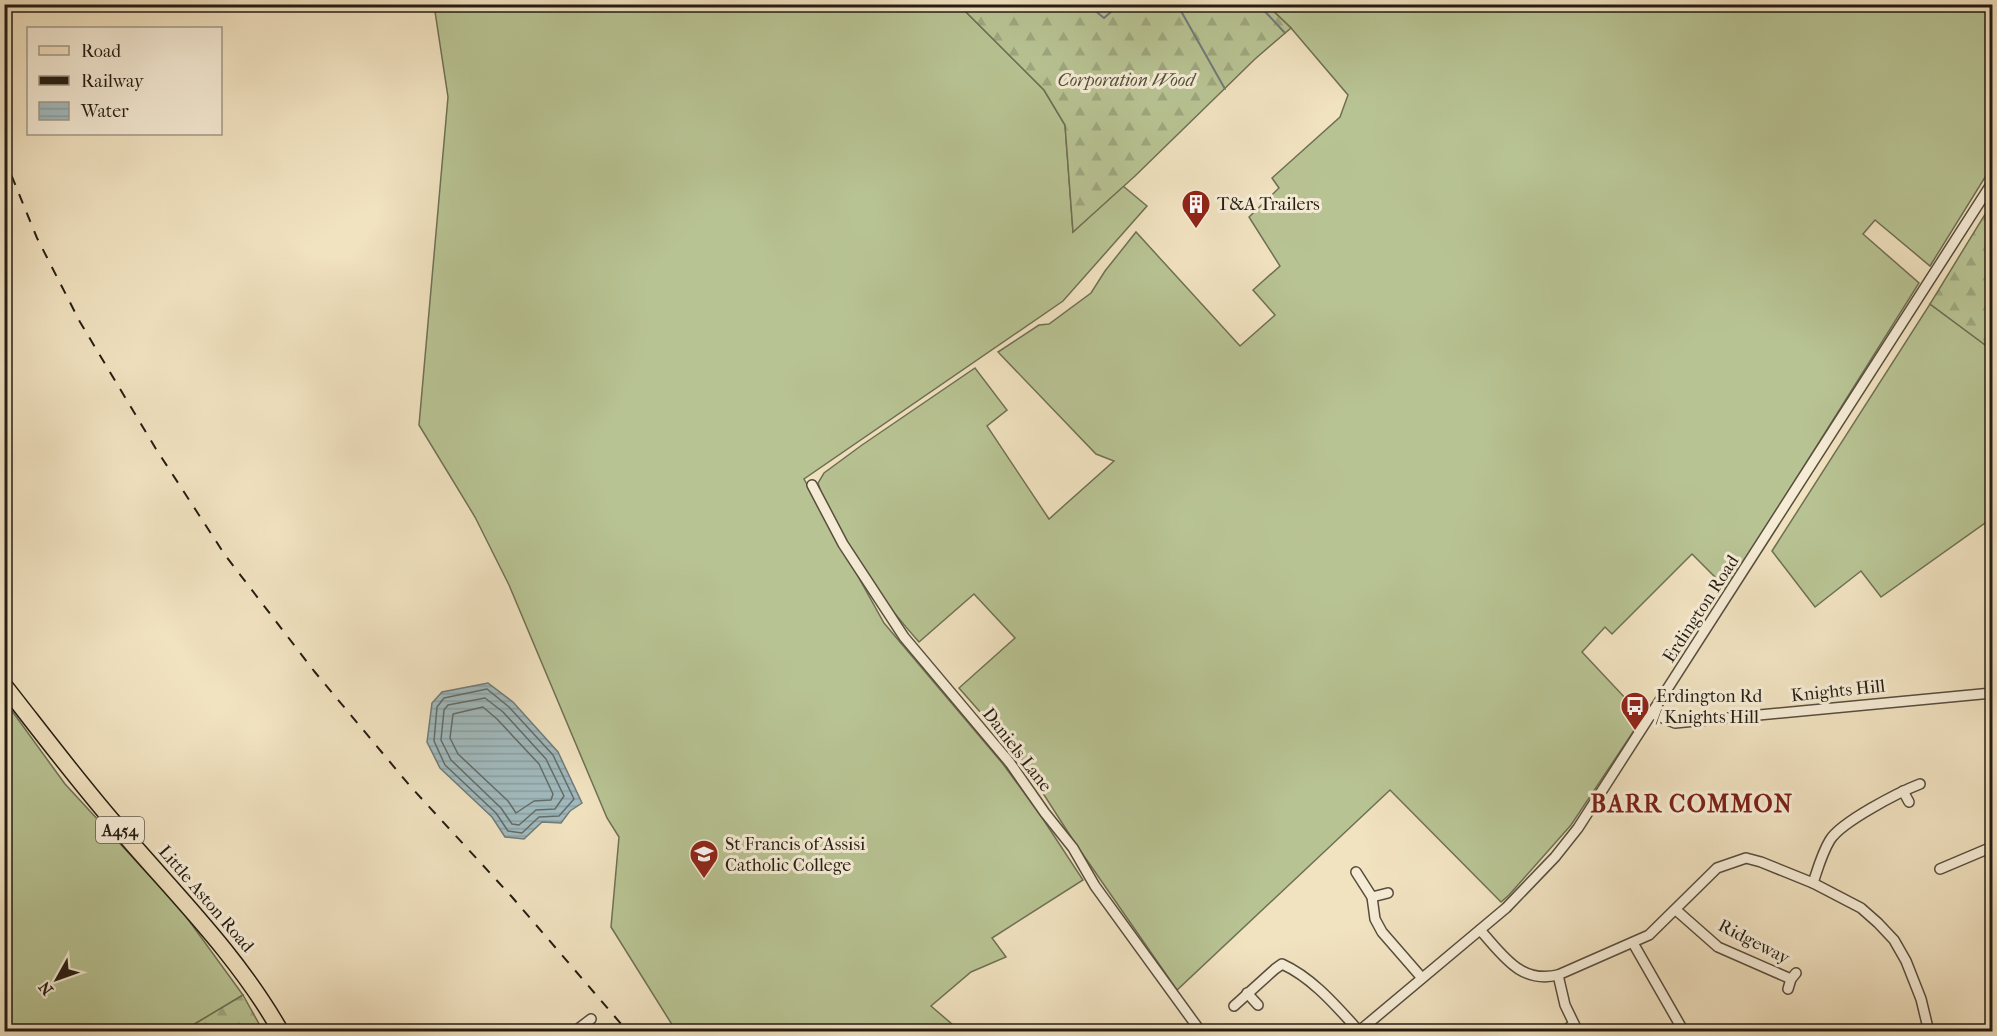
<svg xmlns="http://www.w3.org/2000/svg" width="1997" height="1036" font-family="'IM FELL French Canon',serif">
	<defs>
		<pattern id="forest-firs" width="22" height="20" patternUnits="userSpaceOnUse" patternTransform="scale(1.5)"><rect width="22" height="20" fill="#b8c393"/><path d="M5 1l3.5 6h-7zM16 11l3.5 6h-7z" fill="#9ea77e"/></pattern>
		<pattern id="water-rules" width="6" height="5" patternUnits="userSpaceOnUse" patternTransform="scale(1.5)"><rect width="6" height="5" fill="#a1babe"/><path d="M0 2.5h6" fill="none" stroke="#8a9fa2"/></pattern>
	</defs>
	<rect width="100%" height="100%" fill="#f1e2c0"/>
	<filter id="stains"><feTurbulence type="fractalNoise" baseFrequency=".00333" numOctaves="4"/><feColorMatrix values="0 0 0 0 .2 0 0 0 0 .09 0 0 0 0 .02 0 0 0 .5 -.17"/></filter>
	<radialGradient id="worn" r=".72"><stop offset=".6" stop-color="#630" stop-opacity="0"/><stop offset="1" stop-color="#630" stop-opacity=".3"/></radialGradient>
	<g fill="#b8c393" stroke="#6e7053" stroke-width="1.5">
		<polygon points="434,5 959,5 1044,90 1065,125 1073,232 1123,186 1147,206 1063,301 804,479 884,623 1003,764 1041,816 1083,880 992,938 1006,957 971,972 931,1006 960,1031 676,1031 611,927 619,837 607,818 509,585 475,517 419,425 448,97"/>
		<path d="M1267 5H1992V166L1930 266 1875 220 1863 234 1919 283 1727 589 1692 554 1612 634 1605 627 1582 652 1643 717 1571 825 1509 895 1501 902 1390 790 1177 990 1075 843 1019 756 959 688 1015 638 974 594 919 642C885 604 858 567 835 521 829 509 822 497 818 483L824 473 862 445 975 368 1007 410 987 426 1049 519 1114 461 1096 454 998 352 1039 325 1049 324 1091 293 1105 271 1136 232 1240 346 1275 315 1253 290 1280 266 1249 217 1279 188 1272 178 1340 117 1348 95 1291 28Z"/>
		<polygon points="1930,304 1992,350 1992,518 1881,597 1861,571 1815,607 1772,551"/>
		<polygon points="4,700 65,784 182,911 243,995 193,1025 119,1028 112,1032 5,1031"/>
	</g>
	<g fill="url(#forest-firs)" stroke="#6e7053" stroke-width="1.5">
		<polygon points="959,5 1267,5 1291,28 1255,59 1135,176 1073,232 1065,125 1044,90"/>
		<polygon points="1987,211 1992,215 1992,350 1930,304"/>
		<polygon points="243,995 263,1031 194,1031 193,1025"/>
	</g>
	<polygon fill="url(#water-rules)" stroke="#6f7b7a" stroke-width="1.5" points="488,683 513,702 558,752 582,803 570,811 561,823 542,822 524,839 505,837 492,817 440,768 427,742 432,703 442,692"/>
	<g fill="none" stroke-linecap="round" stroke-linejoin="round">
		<g stroke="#626c68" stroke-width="1.5">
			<polygon points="487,689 509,707 553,755 574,799 559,816 539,817 522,833 508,831 496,813 445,765 434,741 437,707 444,698"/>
			<polygon points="485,698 503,712 546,759 564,796 555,809 536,810 519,825 512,824 501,808 451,760 441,740 444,710 448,705"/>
			<polygon points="483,707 497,719 539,764 553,794 551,800 534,801 516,813 508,801 458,754 450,738 453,714"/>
		</g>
		<g stroke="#6f7b7a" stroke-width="2">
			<polyline points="1087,4 1104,18 1120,4"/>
			<polyline points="1177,4 1225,89"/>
			<polyline points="1258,4 1285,33"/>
		</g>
		<g stroke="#574e3e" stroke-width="12">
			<g id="street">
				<polyline points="812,485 843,544 904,637 1010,763 1045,813 1073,848 1095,886 1201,1032"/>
				<polyline points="1653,714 1675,723 1992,693"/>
				<polyline points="1903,791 1909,802"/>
				<polyline points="1940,869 1992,847"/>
				<polyline points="1356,872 1372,897 1375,919 1382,932 1422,978"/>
				<path d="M1813 883C1818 868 1822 853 1830 840 1841 822 1899 792 1920 784"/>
				<polyline points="1372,897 1388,893"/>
				<polyline points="1676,910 1718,947 1791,979"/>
				<path d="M1480 930C1503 955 1520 984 1558 975L1649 935 1717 868 1746 858 1761 862 1813 883 1861 908 1878 923 1894 940 1906 961 1921 999 1929 1032"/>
				<polyline points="1633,943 1684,1032"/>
				<polyline points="1558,975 1565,1005 1578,1032"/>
				<polyline points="1788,989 1791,979 1796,973"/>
				<polyline points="1247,993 1258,1005"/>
				<path d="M1234 1006 1275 969 1282 964C1313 978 1337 1007 1359 1031"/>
				<polyline points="574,1032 591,1019"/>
				<polyline points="1358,1032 1506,908 1555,857 1578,828 1992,183"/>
				<polyline points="1563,1032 1574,1024"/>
			</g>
		</g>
		<g stroke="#241d13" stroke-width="18">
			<path id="primary" d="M4 685C41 732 77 780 116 825 173 892 237 954 281 1032"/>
		</g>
		<use href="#street" stroke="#f6ecd6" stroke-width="9"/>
		<use href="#primary" stroke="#f1e2c0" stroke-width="15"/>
		<polyline stroke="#241d13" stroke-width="2" stroke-dasharray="10 10" stroke-linecap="butt" points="4,157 37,238 80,322 156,449 225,555 314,671 410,786 512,897 628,1032"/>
	</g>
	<defs>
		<g id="building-pin" transform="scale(1.5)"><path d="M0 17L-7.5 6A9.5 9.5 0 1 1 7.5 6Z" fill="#8f2418" stroke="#f6ecd6"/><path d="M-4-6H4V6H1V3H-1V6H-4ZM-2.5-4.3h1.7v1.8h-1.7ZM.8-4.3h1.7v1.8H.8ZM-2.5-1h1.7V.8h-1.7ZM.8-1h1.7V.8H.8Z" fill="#fff"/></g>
		<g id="bus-pin" transform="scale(1.5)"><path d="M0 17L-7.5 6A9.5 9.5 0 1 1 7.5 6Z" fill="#8f2418" stroke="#f6ecd6"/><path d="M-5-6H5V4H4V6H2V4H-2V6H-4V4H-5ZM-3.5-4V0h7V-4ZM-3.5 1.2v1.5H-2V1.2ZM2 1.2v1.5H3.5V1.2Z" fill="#fff"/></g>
		<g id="school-pin" transform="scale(1.5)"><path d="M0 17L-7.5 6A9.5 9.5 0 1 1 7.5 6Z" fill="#8f2418" stroke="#f6ecd6"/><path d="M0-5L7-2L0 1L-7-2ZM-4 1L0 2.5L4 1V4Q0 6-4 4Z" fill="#fff"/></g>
	</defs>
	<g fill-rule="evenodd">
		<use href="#building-pin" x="1196" y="204"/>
		<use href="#bus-pin" x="1635" y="706"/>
		<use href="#school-pin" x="704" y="854"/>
	</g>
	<g text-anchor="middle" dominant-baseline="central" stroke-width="6" stroke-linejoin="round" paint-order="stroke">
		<rect fill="#f6ecd6" stroke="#635b4e" stroke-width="1.5" x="96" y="817" width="48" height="26" rx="4.5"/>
		<g font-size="16" font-weight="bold" fill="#241d13">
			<text x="120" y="830">A454</text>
		</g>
		<g font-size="18" font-style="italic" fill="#504f39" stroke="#f6ecd6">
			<text x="1126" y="80">Corporation Wood</text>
		</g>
		<g font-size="18" fill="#241d13" stroke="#f6ecd6" text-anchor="start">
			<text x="1217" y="204">T&amp;A Trailers</text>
			<text x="1656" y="696">Erdington Rd<tspan x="1656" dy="21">/ Knights Hill</tspan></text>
			<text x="725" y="844">St Francis of Assisi<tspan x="725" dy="21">Catholic College</tspan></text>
		</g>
		<g font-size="18" fill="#241d13" stroke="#f6ecd6">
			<text transform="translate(1701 609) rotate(-57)">Erdington Road</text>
			<text transform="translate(1838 691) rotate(-6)">Knights Hill</text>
			<text transform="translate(1017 750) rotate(52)">Daniels Lane</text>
			<text transform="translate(206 899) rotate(49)">Little Aston Road</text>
			<text transform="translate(1754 942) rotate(27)">Ridgeway</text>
		</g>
		<g font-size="24" font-weight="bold" letter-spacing="1.5" fill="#7a1f14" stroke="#f6ecd6">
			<text x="1692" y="804">BARR COMMON</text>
		</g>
	</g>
	<rect width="1997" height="1036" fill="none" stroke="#f1e2c0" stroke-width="24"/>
	<rect x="6" y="6" width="1985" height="1024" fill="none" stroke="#241d13" stroke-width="3"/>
	<rect x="12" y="12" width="1973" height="1012" fill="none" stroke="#241d13" stroke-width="1.5"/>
	<rect x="27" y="27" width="195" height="108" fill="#f6ecd6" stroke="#a29988" stroke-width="1.5"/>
	<rect x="39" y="46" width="30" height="9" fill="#f1e2c0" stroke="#a29988" stroke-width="1.5"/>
	<text x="81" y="57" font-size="18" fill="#241d13">Road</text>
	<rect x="39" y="76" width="30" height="9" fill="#241d13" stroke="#a29988" stroke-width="1.5"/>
	<text x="81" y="87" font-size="18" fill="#241d13">Railway</text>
	<rect x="39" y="102" width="30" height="18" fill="url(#water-rules)" stroke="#a29988" stroke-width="1.5"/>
	<text x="81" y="117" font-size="18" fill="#241d13">Water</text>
	<g transform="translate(57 979) rotate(230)" stroke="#f6ecd6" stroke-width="4.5" paint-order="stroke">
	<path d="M0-4.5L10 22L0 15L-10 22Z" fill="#241d13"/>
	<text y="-9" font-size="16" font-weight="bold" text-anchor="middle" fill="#241d13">N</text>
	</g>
	<rect width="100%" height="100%" filter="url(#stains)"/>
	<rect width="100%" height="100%" fill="url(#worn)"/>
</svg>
